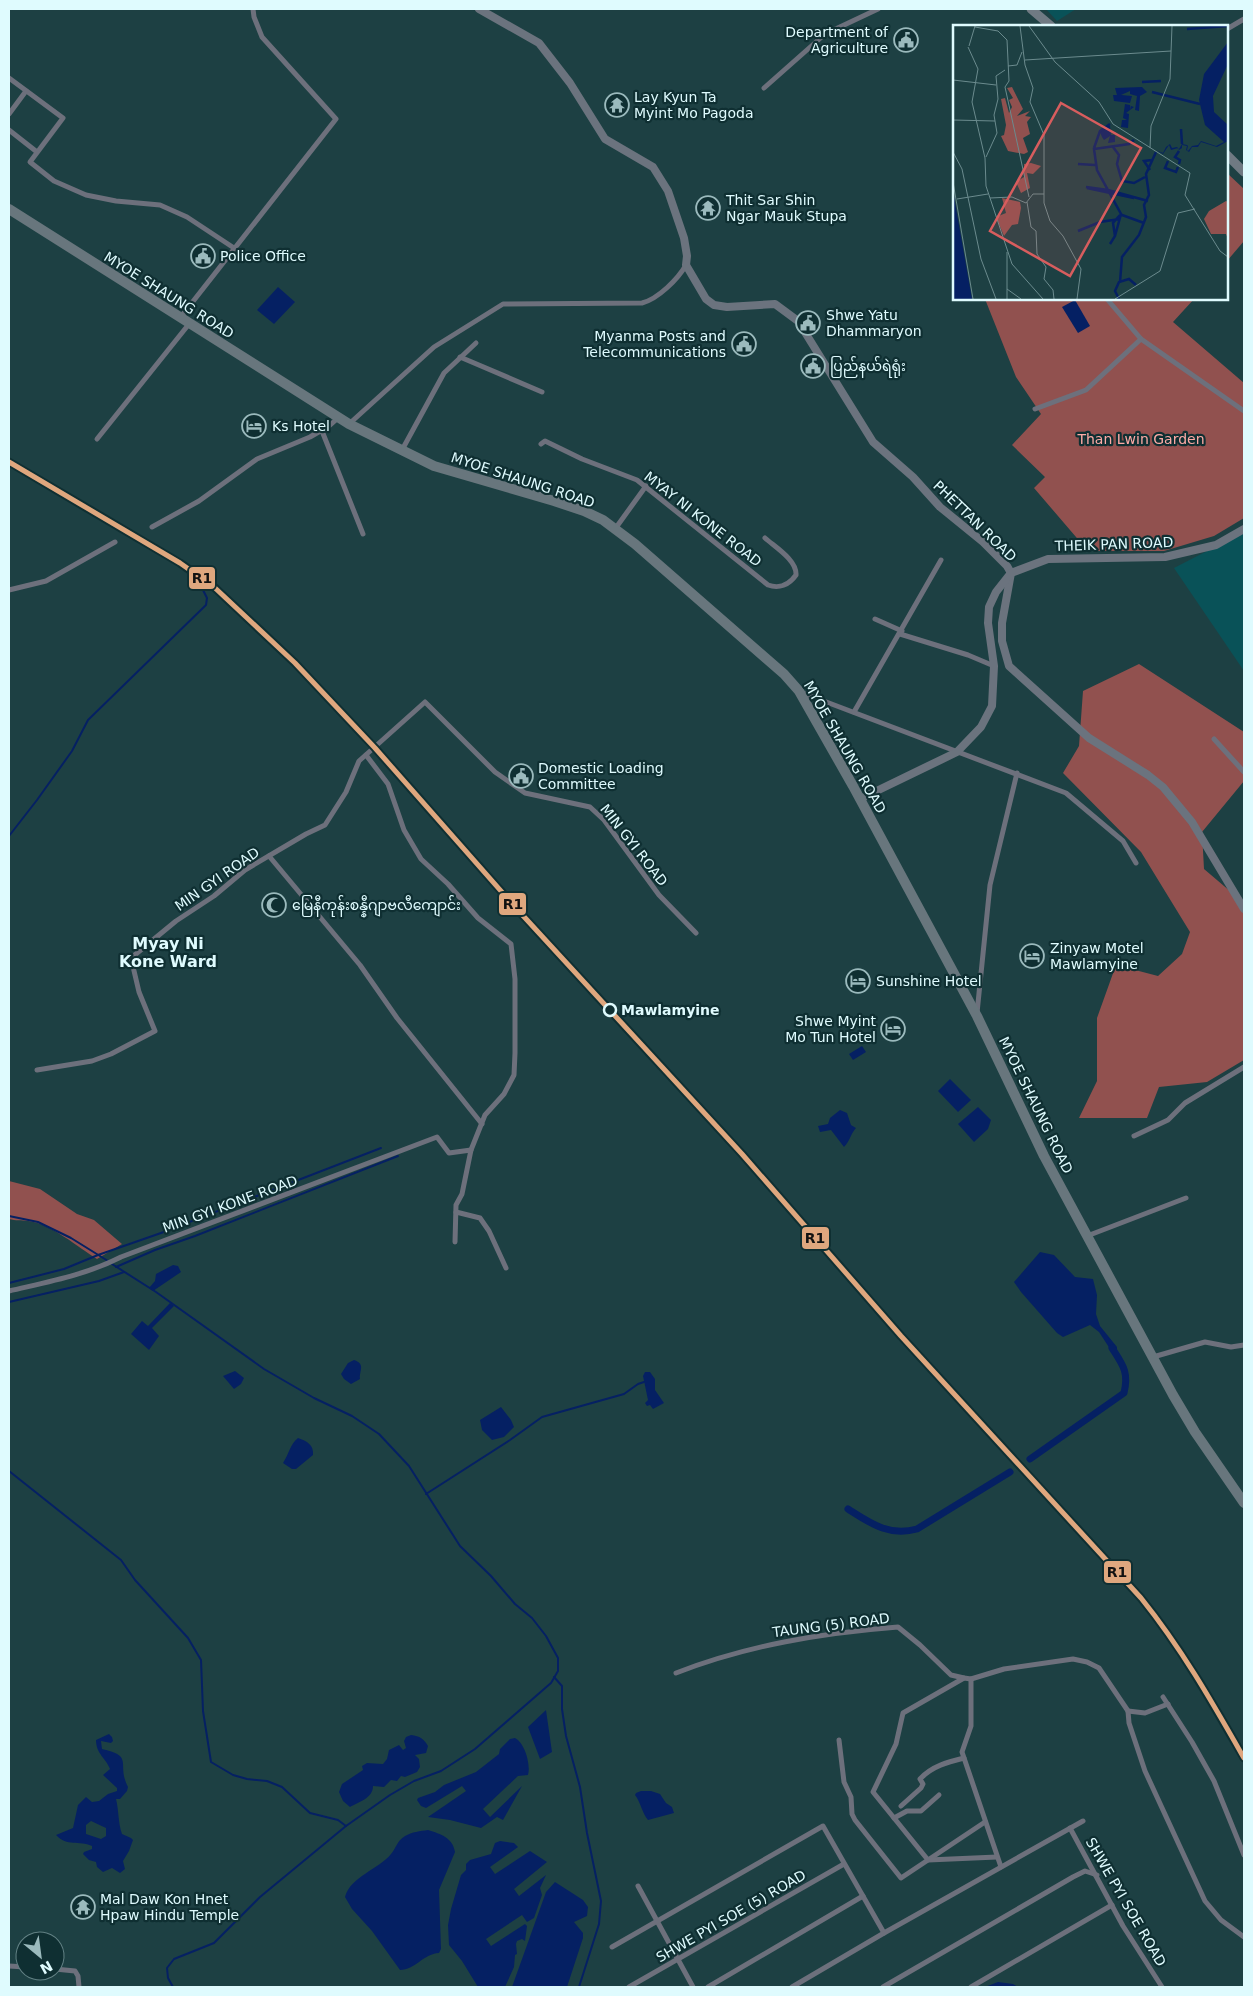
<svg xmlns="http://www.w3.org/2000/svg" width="1253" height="1996" font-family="'DejaVu Sans','Noto Sans Myanmar',sans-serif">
	<rect width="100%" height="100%" fill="#1d4043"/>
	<g fill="#095258">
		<polygon points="1046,9 1076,9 1057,21"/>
		<polygon points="1244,532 1244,671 1174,568"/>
	</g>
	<g fill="#91514f">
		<polygon points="1227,173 1244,189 1244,241 1227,261"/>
		<polygon points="985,299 1194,299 1173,322 1244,383 1244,518 1214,536 1164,551 1088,551 1034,488 1045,477 1012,445 1041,414 1016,377"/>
		<polygon points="1139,664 1244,732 1244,781 1202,832 1204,869 1244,903 1244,1060 1207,1082 1159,1087 1147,1118 1079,1118 1097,1081 1097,1018 1116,965 1158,976 1182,954 1190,932 1141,852 1063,773 1079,746 1083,691"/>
		<path d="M9 1181 40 1189 77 1214 94 1220 122 1244 97 1259C79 1248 50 1223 28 1221 21 1220 16 1221 9 1219Z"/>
	</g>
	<g fill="#052063" fill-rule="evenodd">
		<polygon points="278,287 295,302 274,324 257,310"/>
		<polygon points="1075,300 1090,326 1078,333 1062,307"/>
		<polygon points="862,1046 866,1052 853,1060 849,1054"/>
		<polygon points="950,1079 971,1100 958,1112 938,1091"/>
		<polygon points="978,1107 991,1120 988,1129 974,1142 958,1124"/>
		<path d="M840 1110 847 1113 851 1125 856 1128C850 1135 850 1141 844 1147L831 1130 820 1132 818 1126 828 1124 830 1118Z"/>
		<polygon points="1040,1252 1054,1255 1075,1277 1093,1279 1097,1295 1096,1314 1100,1326 1117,1347 1117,1354 1114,1355 1099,1332 1090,1325 1063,1337 1057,1333 1021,1292 1014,1282"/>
		<polygon points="173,1265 178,1266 181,1272 153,1291 149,1288 155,1281 156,1274"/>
		<polygon points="170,1303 174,1306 152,1328 159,1336 149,1350 131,1334 142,1321 148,1326"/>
		<path d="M354 1360C366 1364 359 1371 360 1379L351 1384 344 1379 341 1374 348 1363Z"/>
		<polygon points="235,1371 244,1378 241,1384 234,1389 223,1376"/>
		<polygon points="645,1372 650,1372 655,1379 655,1390 664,1403 653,1409 650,1405 647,1406 645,1403 648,1400 643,1376"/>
		<polygon points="501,1407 511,1420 514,1427 504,1437 492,1440 482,1430 480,1420"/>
		<path d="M298 1438C307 1441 314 1445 313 1455L296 1469H292L283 1463C289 1454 290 1444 298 1438Z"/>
		<polygon points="546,1710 552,1752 540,1759 528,1727"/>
		<path d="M109 1734 112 1737 113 1741 111 1743 101 1741 102 1749C135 1756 116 1764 128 1787L127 1791 120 1799H116C119 1811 118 1823 122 1834L131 1838 133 1840 129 1851 123 1861 125 1869 120 1873 112 1868 103 1872 97 1867 96 1862 89 1860 83 1854 84 1852 92 1849V1846C79 1840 67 1847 56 1835L73 1828 78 1805 86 1797 92 1802 99 1801 108 1794 117 1791V1788L103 1775 110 1769C106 1758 96 1754 96 1740ZM91 1821 106 1828V1836L101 1839 86 1834V1825Z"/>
		<path d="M411 1735C420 1736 424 1739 428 1746L426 1753 415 1755 419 1759 420 1767 417 1772 405 1777 401 1776 397 1781 391 1780 384 1787 373 1786C373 1798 359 1802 350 1807L343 1801 339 1792 342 1784 363 1770 362 1766 367 1763 383 1764 387 1759 389 1750 399 1745 403 1750 406 1748 404 1741 406 1737Z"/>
		<path d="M515 1738C525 1743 531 1765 528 1775L518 1776 483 1809 490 1817 522 1786 503 1820 497 1817 481 1828 450 1820 428 1817 466 1791 462 1786 426 1808 421 1806 417 1800 418 1798 435 1792 444 1785 476 1772 499 1754 500 1749 510 1739Z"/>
		<path d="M641 1791H651L660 1794 666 1803 672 1807 674 1813 648 1820C642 1813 641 1803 635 1795L636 1793Z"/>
		<path d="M428 1830C441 1834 453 1838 455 1852L439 1890 441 1949 439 1953C423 1954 415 1970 400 1970L372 1931 352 1909 345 1897C351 1876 378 1870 391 1854 397 1847 396 1842 405 1836 412 1832 420 1831 428 1830Z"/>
		<polygon points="500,1841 514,1843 518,1847 490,1867 495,1874 530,1851 547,1862 514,1889 519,1896 546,1875 540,1888 542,1895 534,1918 527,1922 522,1915 486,1939 491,1946 525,1924 527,1926 525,1941 522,1939 517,1941 516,1944 517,1954 515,1955 514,1967 505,1987 478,1987 462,1961 449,1945 448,1925 451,1909 461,1875 466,1870 466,1864 470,1860 491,1854 495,1843"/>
		<polygon points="555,1882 583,1900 588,1907 587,1916 574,1922 583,1933 583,1938 567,1987 512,1987 546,1892"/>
		<polygon points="998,1982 1013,1984 1018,1987 985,1987"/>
	</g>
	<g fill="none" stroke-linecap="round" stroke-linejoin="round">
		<g stroke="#052063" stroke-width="2">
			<polyline points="9,836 37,800 72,751 88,720 206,605 207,598 202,588"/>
			<polyline points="9,1216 38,1222 71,1238 108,1261"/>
			<polyline points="112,1264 156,1292 264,1369 314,1398 352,1416 379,1434 409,1466 460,1546 491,1576 515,1604 532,1618 546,1636 558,1658 558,1671 551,1683 475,1749 441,1771 414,1781 390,1795 346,1826 260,1897 214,1943 174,1959 167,1968 168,1978 173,1987"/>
			<polyline points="116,1267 155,1250 195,1236 398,1156"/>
			<polyline points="9,1283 64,1269 98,1255 161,1233 381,1148"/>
			<polyline points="9,1302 99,1281 124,1272"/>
			<polyline points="9,1471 121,1560 135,1580 188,1638 201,1660 203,1711 211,1762 233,1775 247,1779 267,1781 282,1787 310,1813 338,1820 346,1826"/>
			<polyline points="426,1494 510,1440 542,1417 624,1394 638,1384 644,1382"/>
			<polyline points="554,1677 562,1686 562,1709 566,1736 580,1787 587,1833 601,1901 599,1924 579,1987"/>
		</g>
		<g stroke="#052063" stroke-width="7">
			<path d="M1030 1459 1124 1393C1129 1372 1123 1365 1112 1348"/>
			<path d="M848 1509C870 1523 889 1537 917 1529L1010 1472"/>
		</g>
		<g stroke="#6d707c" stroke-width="5">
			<polyline points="1227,29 1244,19"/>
			<polyline points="9,78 63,118 30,162 54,181 86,195 116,201 160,205 187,217 234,248"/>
			<polyline points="764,88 825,34 878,9"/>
			<polyline points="9,114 26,91"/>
			<polyline points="9,130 37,152"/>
			<polyline points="1107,299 1141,339 1244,411"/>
			<polyline points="180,318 336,119 262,37 254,17 253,9"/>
			<polyline points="460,357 542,392"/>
			<polyline points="1035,409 1086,390 1141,339"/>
			<path d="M349 424 434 347 503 304 642 303C658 299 678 279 686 265"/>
			<polyline points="322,431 363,534"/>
			<polyline points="97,439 189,324"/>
			<path d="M541 444 545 441 582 459 637 480 768 585C779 589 789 585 796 575 797 560 775 547 765 538"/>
			<polyline points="402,450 444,373 476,343"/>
			<polyline points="152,527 199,501 257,459 310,437 329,426 338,418"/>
			<polyline points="615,529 646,486"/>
			<polyline points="9,590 46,581 115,542"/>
			<polyline points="875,619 902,631"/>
			<polyline points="900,634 968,655 994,666"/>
			<polyline points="800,692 1066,793 1123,841 1136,863"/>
			<polyline points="854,712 941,560"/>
			<polyline points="1214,739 1244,772"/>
			<polyline points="366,755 388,784 404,830 421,859 448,884 478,918 511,944 515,979 515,1053 514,1075 504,1094 485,1115 471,1150"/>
			<polyline points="269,856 360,965 397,1018 482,1124"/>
			<polyline points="977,1013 990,885 1017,773"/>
			<polyline points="37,1070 92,1061 111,1054 155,1031 139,992 131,958 176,921 214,896 245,870 306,834 325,825 346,792 359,761 425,702 495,772 525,793 590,807 604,820 659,895 696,933"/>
			<polyline points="1134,1136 1168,1120 1185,1103 1244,1067"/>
			<polyline points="456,1212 480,1218 489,1231 506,1268"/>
			<polyline points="1087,1236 1186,1198"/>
			<path d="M9 1291C47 1282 86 1275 121 1257L437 1137 449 1153 471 1150 462 1194 456 1205 455 1242"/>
			<polyline points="1153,1357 1205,1342 1231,1347 1244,1345"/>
			<path d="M676 1673C748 1645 822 1633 898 1627L920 1645 951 1675 964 1678 971 1679 1004 1669 1073 1659 1087 1662 1099 1668 1128 1711 1129 1723 1145 1771 1205 1901 1221 1920 1244 1937"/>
			<polyline points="964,1678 903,1713 896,1744 873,1792 928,1860 985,1822"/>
			<polyline points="971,1679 971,1726 962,1752 1001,1867"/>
			<polyline points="1163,1697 1192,1742 1214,1781 1244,1855"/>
			<polyline points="1128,1711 1145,1713 1168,1704"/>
			<polyline points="839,1740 844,1782 851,1797 852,1814 855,1820 901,1878 928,1860 997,1857"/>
			<path d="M901 1806 921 1788 923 1784 920 1779C932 1766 948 1762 964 1758"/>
			<polyline points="894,1818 907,1811 921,1811 939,1795"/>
			<polyline points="1070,1828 1123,1926 1162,1987"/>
			<polyline points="638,1886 693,1987"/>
			<polyline points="612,1947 823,1826 884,1933"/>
			<polyline points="9,1966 25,1967"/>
			<polyline points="55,1969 75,1971 78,1976 79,1987"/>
			<polyline points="629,1987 844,1864"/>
			<polyline points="708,1987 863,1896"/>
			<polyline points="792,1987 884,1933 1083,1821"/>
			<polyline points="883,1987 1073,1877 1085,1871 1097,1875"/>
			<polyline points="971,1987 1112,1905"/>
		</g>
		<g stroke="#6b737e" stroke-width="8">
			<polyline points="479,9 539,43 570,83 605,139 653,167 668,191 684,238 687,256 686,265 706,299 714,305 727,307 775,304 798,321 873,442 913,477 940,507 983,542 1007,566 1011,573 1002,623 1002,641 1009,666 1089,738 1148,775 1163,787 1192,822 1244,909"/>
			<polyline points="860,799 957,752 981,727 992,706 994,666 988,623 989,607 996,592 1011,573 1048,559 1165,557 1216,545 1244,529"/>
		</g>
		<g stroke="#707a83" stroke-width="9">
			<polyline points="1031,9 1051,26"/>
			<polyline points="1227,155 1244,172"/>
		</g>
		<polyline stroke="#68767d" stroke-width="10" points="9,209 349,424 434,466 554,501 584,511 603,520 635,544 784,674 799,691 853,786 977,1016 1044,1156 1173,1395 1195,1432 1244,1503"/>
		<g stroke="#0f2f32" stroke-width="9">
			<path id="rail-1" d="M9 462 180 563 214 587 295 663 375 748 516 908 742 1154 901 1336 1141 1598C1182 1649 1212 1702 1244 1758"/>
		</g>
		<use href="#rail-1" stroke="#dfa77e" stroke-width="5"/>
	</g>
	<defs>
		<g id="civic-ring" transform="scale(1.25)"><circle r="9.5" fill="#0f2f32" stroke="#9bbabd" stroke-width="1.5"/><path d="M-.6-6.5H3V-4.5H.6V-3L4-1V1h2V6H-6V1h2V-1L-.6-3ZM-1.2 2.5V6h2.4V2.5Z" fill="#9bbabd"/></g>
		<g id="temple-ring" transform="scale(1.25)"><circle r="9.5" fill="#0f2f32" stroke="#9bbabd" stroke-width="1.5"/><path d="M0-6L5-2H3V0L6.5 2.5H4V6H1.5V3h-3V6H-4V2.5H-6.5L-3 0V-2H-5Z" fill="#9bbabd"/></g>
		<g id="hotel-ring" transform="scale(1.25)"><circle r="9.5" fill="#0f2f32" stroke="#9bbabd" stroke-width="1.5"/><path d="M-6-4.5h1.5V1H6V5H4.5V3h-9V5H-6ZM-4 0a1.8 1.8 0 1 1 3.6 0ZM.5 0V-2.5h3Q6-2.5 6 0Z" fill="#9bbabd"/></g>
		<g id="mosque-ring" transform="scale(1.25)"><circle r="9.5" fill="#0f2f32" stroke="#9bbabd" stroke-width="1.5"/><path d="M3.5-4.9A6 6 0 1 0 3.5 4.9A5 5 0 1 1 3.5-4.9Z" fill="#9bbabd"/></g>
	</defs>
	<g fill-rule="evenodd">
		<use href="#civic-ring" x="906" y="40"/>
		<use href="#temple-ring" x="617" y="105"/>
		<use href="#temple-ring" x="708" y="208"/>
		<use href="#civic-ring" x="203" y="256"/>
		<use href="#civic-ring" x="808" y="323"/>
		<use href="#civic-ring" x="744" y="344"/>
		<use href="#civic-ring" x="813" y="366"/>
		<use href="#hotel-ring" x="254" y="426"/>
		<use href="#civic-ring" x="521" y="776"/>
		<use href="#mosque-ring" x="274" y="905"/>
		<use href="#hotel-ring" x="1032" y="956"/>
		<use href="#hotel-ring" x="858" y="981"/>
		<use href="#hotel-ring" x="893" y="1029"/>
		<use href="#temple-ring" x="83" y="1907"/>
	</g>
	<circle fill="#0f2f32" stroke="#dffbfe" stroke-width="2.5" cx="610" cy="1010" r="6"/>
	<g text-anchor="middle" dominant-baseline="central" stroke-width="4.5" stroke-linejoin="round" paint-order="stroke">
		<g font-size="14" fill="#dffbfe" stroke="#0f2f32" text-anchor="start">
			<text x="888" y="32" text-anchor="end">Department of<tspan x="888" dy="16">Agriculture</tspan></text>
			<text x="634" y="97">Lay Kyun Ta<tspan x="634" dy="16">Myint Mo Pagoda</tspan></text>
			<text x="726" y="200">Thit Sar Shin<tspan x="726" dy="16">Ngar Mauk Stupa</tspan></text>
			<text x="220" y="256">Police Office</text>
			<text x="826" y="315">Shwe Yatu<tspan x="826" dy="16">Dhammaryon</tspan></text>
			<text x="726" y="336" text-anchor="end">Myanma Posts and<tspan x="726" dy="16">Telecommunications</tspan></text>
			<text x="830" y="366">ပြည်နယ်ရဲရုံး</text>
			<text x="272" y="426">Ks Hotel</text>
			<text x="538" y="768">Domestic Loading<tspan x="538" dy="16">Committee</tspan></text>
			<text x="292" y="905">မြေနီကုန်းစန္နီဂျာဗလီကျောင်း</text>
			<text x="1050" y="948">Zinyaw Motel<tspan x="1050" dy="16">Mawlamyine</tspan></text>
			<text x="876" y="981">Sunshine Hotel</text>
			<text x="876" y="1021" text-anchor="end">Shwe Myint<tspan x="876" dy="16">Mo Tun Hotel</tspan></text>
			<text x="100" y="1899">Mal Daw Kon Hnet<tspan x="100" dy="16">Hpaw Hindu Temple</tspan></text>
		</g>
		<g font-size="14" fill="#dffbfe" stroke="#0f2f32">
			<text transform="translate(169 295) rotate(32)">MYOE SHAUNG ROAD</text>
			<text transform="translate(523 480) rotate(18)">MYOE SHAUNG ROAD</text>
			<text transform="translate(703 519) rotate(38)">MYAY NI KONE ROAD</text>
			<text transform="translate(975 521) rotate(44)">PHETTAN ROAD</text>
			<text transform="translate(1114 544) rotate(-2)">THEIK PAN ROAD</text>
			<text transform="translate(845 747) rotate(60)">MYOE SHAUNG ROAD</text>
			<text transform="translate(634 845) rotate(52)">MIN GYI ROAD</text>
			<text transform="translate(217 879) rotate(-35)">MIN GYI ROAD</text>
			<text transform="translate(1036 1105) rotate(64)">MYOE SHAUNG ROAD</text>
			<text transform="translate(230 1204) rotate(-20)">MIN GYI KONE ROAD</text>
			<text transform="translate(831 1625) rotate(-7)">TAUNG (5) ROAD</text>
			<text transform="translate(1126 1902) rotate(60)">SHWE PYI SOE ROAD</text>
			<text transform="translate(731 1916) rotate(-30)">SHWE PYI SOE (5) ROAD</text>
		</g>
		<g font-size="14" fill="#fdaba6" stroke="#0f2f32">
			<text x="1141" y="439">Than Lwin Garden</text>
		</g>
		<g font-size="14" font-weight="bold" fill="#dffbfe" stroke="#0f2f32" text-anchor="start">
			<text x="621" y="1010">Mawlamyine</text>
		</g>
		<g font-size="16" font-weight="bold" fill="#dffbfe" stroke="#0f2f32">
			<text x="168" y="943">Myay Ni<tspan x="168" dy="18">Kone Ward</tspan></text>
		</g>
	</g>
	<g transform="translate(953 25)">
		<rect width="275" height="275" fill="#1d4043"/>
		<path d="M59 62 70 84 64 91 77 86 72 91 78 92 74 97 77 109 70 113 75 127 71 129 55 126 48 111 51 110 53 100 48 74 52 73 56 88 59 82 56 75 60 73 54 63ZM78 138 88 141 80 149 74 148 77 163 68 168 63 157 71 152V139ZM49 173 67 177 68 183 65 199 59 200 51 211 43 192 53 188ZM273 176 275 177V214L273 209H258L251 194 256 186Z" fill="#91514f"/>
		<path d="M275 17V39L260 71 261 87 275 100V116L264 122 248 117 245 122H239L236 127 233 125 234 121 229 120V123L226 125 225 123 218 125 216 120 210 129 203 125 210 128 213 122 217 119 219 123 224 122 226 124 229 119 234 120 235 121 234 125 235 126 239 121 245 120 248 116 263 121 271 117 252 100 246 75 251 49ZM162 63 189 62 194 67 187 71 186 86 182 85 184 71 177 69V66L168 70 179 71 177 78 161 76 160 70H164ZM172 79 177 80 178 85V81L181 82 173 88 176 89 175 103 168 102 169 95H174L170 93ZM154 101H157L158 110H162V117L155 118 157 111 151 115 149 112 147 107ZM0 166 19 274H0Z" fill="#052063"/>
		<path fill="none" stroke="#052063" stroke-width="2.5" d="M234 4 275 1M189 57 208 56M199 67 247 79M228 104 229 119M160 122 166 130 164 139 169 156 181 158 192 152M141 123 147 106 157 99M226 126 222 132 227 135 226 139M215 136 212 143 223 147 225 142M125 139 142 140M197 145 191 136 199 135M133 162 155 165M134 163 181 173M155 165 195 176M169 190 191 198M125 206 147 197 167 194M162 211 168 189 144 145 141 124 176 119 181 115M157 219 162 211 160 198 167 190M167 257 169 232 186 210 193 192 191 180 196 170 193 149 203 127M166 274 162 266 166 257 176 254 183 260"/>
		<path fill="none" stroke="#6b8b8e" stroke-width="1" d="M67 1 72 40 80 63 77 77 91 110V178L97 196 110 211 128 244 124 274M76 1 102 37 146 77 160 99 237 148 232 170 267 226 275 232M22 2 45 6 54 15 56 56 52 62 76 172M16 21 22 1M15 22 25 44 19 77 32 133 33 161 59 239 90 274M72 35 218 26M55 41 64 40 69 27M0 55 43 60M0 95 42 96M197 123 198 101 217 54 219 1M0 127 9 144 28 234 43 274M33 132 44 108 41 90 45 74 43 51 52 45M0 157 20 274M37 173 59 172 73 178 80 169H91M4 174 35 169M74 177 78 202 83 206 84 229 93 242 91 254 100 265 101 274M54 227V274M54 264 68 274M162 274 207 246 225 188 242 184"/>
		<path fill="#d85d5e" fill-opacity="0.15" stroke="#d85d5e" stroke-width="2.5" d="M108 78 188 123 117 251 37 206Z"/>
		<rect width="275" height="275" fill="none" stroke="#dffbfe" stroke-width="2.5"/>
	</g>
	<g stroke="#0f2f32" stroke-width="2">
		<rect x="188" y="566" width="28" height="24" rx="5" fill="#dfa77e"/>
		<rect x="498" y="892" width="29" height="24" rx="5" fill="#dfa77e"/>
		<rect x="801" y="1226" width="29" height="24" rx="5" fill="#dfa77e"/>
		<rect x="1103" y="1560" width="29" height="24" rx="5" fill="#dfa77e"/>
	</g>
	<g font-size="14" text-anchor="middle" font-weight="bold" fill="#111">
		<text x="202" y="583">R1</text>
		<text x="513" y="909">R1</text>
		<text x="815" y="1243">R1</text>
		<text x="1117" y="1577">R1</text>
	</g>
	<rect width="1253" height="1996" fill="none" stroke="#dffbfe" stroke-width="20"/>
	<g transform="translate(40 1956) rotate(151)"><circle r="24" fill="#0f2f32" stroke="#628184"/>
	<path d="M0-4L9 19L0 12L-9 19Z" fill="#9bbabd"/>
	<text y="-8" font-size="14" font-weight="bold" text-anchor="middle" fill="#dffbfe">N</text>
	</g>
</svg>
